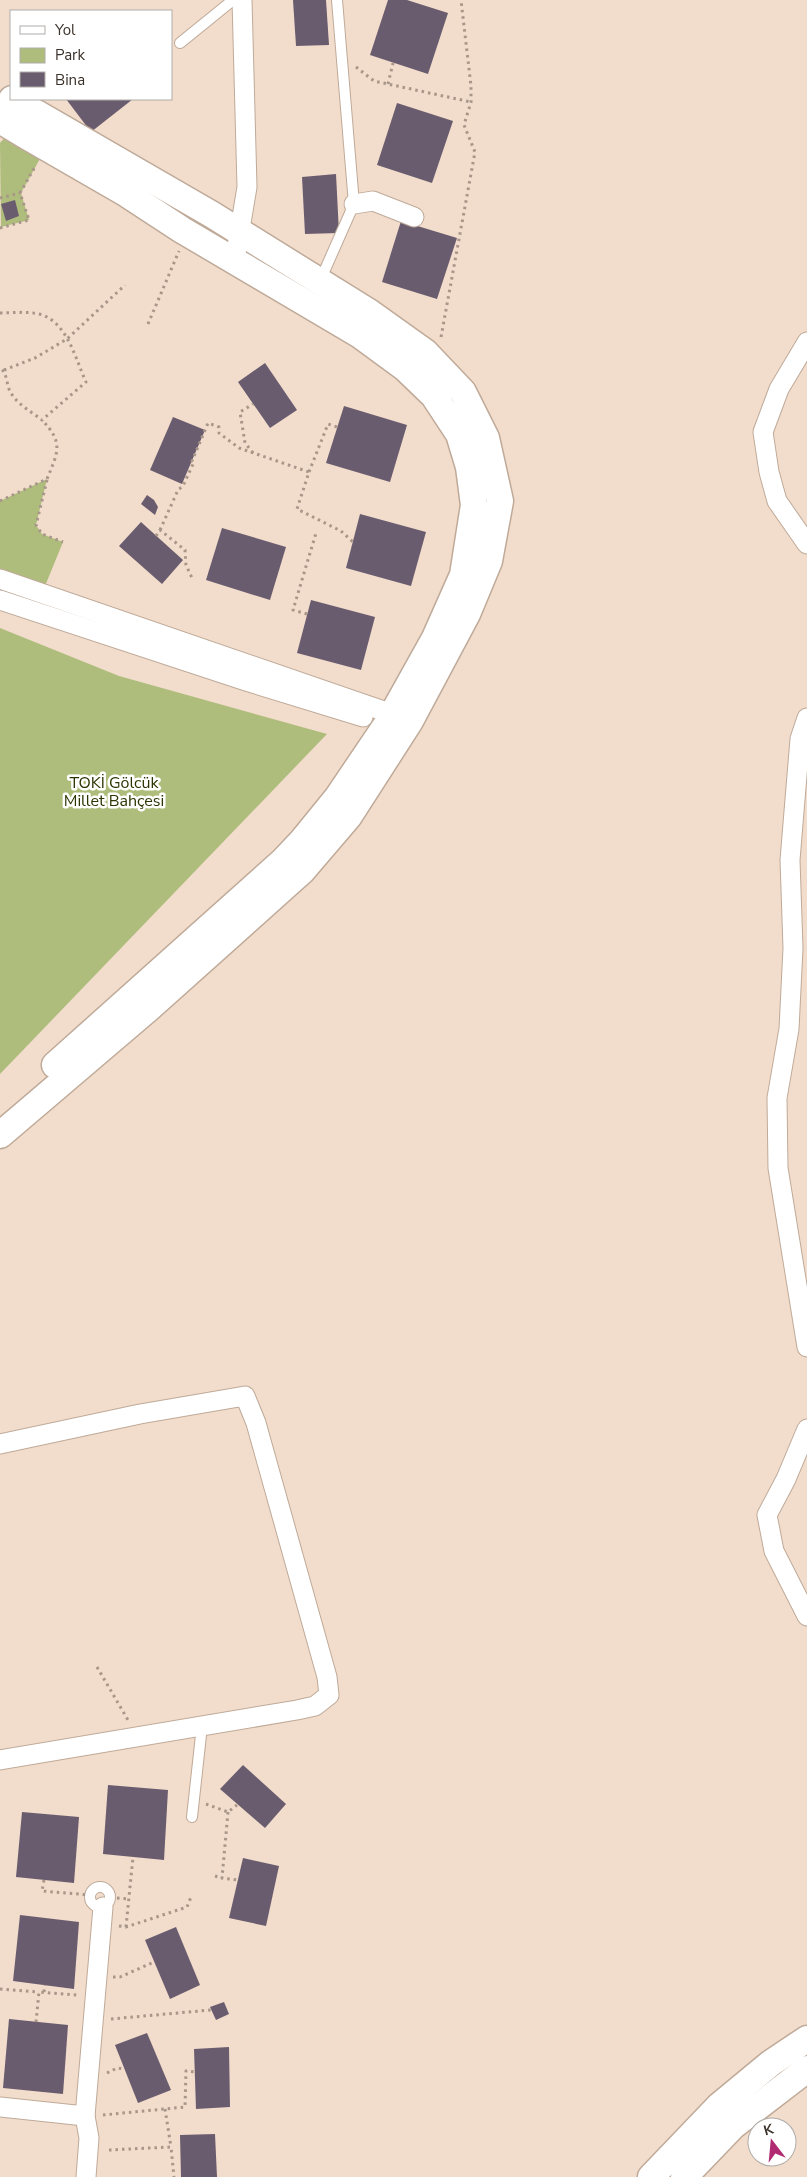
<svg xmlns="http://www.w3.org/2000/svg" width="807" height="2177" font-family="'Nunito Sans',sans-serif">
	<rect width="100%" height="100%" fill="#f2dccb"/>
	<g fill="#aebd7c">
		<polygon points="8,134 42,155 21,193 29,220 1,227 0,143"/>
		<polygon points="47,479 36,525 42,534 63,542 45,586 0,572 0,501"/>
		<polygon points="0,628 119,676 327,734 0,1074"/>
	</g>
	<g fill="#6a5c6f">
		<polygon points="293,0 326,0 329,45 296,46"/>
		<polygon points="388,0 407,0 448,13 428,74 370,55"/>
		<polygon points="66,99 133,99 91,132"/>
		<polygon points="397,103 453,121 432,183 377,165"/>
		<polygon points="336,174 339,233 305,234 302,177"/>
		<polygon points="15,200 19,216 6,221 1,204"/>
		<polygon points="401,221 457,238 437,299 382,282"/>
		<polygon points="265,363 297,410 270,428 238,382"/>
		<polygon points="344,406 407,425 390,482 326,463"/>
		<polygon points="173,417 205,430 182,484 150,470"/>
		<polygon points="147,495 154,500 158,507 155,515 141,504"/>
		<polygon points="360,514 426,532 411,586 346,568"/>
		<polygon points="141,522 183,560 162,584 119,546"/>
		<polygon points="222,528 286,547 270,600 206,580"/>
		<polygon points="311,600 375,617 361,670 297,653"/>
		<polygon points="243,1765 286,1804 265,1828 220,1789"/>
		<polygon points="108,1785 168,1790 164,1860 103,1854"/>
		<polygon points="22,1812 79,1817 74,1883 16,1877"/>
		<polygon points="243,1858 279,1866 266,1926 229,1918"/>
		<polygon points="20,1915 79,1922 74,1989 13,1981"/>
		<polygon points="176,1927 200,1985 170,1999 145,1940"/>
		<polygon points="224,2002 229,2014 216,2020 210,2007"/>
		<polygon points="9,2019 68,2025 63,2094 3,2088"/>
		<polygon points="147,2033 171,2090 138,2103 115,2045"/>
		<polygon points="229,2047 230,2107 196,2109 194,2049"/>
		<polygon points="215,2134 217,2177 181,2177 180,2135"/>
	</g>
	<g fill="none" stroke-linecap="round" stroke-linejoin="round">
		<g stroke="#bfaa99" stroke-width="12">
			<g id="service">
				<polyline points="180,43 233,0"/>
				<polyline points="320,281 354,204 337,0"/>
				<polyline points="192,1817 202,1726"/>
				<circle cx="100" cy="1897" r="10"/>
			</g>
		</g>
		<g stroke="#bfaa99" stroke-width="21">
			<g id="minor">
				<polyline points="354,204 373,201 414,217"/>
				<polyline points="235,259 247,187 242,0"/>
				<polyline points="807,342 779,389 763,432 769,472 777,501 807,544"/>
				<polyline points="0,579 404,718"/>
				<polyline points="0,600 246,681 363,717"/>
				<polyline points="807,718 800,739 790,860 793,948 789,1029 777,1098 778,1168 807,1347"/>
				<polyline points="807,1429 786,1479 767,1515 774,1551 807,1616"/>
				<polyline points="0,1444 140,1414 245,1396 256,1423 327,1677 329,1695 315,1706 297,1710 0,1760"/>
				<polyline points="0,2107 85,2116"/>
				<polyline points="86,2177 89,2138 85,2116 103,1907"/>
			</g>
		</g>
		<g stroke="#bfaa99" stroke-width="29">
			<g id="secondary">
				<polyline points="0,117 5,123 23,134 127,194 182,230 360,335 405,368 434,396 459,434 469,467 474,505 463,575 435,638 387,724 337,798 302,841 283,861 55,1065"/>
				<polyline points="0,1135 149,1008 302,871 349,816 410,721 467,614 489,561 500,501 486,438 463,392 425,352 369,312 211,214 12,99"/>
				<polyline points="651,2177 719,2106 771,2063 807,2039"/>
				<polyline points="684,2177 733,2126 807,2069"/>
			</g>
		</g>
		<g stroke="#a79689" stroke-width="3" stroke-dasharray="2.5 4" stroke-linecap="butt">
			<polyline points="356,67 374,81 471,102"/>
			<polyline points="388,84 393,63"/>
			<polyline points="0,198 20,193"/>
			<polyline points="0,228 29,220 20,193 36,165"/>
			<path d="M0 313C13 313 26 311 39 314 67 321 75 358 86 382L42 420C32 412 18 405 11 393 6 386 8 373 0 368"/>
			<polyline points="148,324 179,251"/>
			<polyline points="441,337 475,152 464,125 471,102 471,86 461,0"/>
			<polyline points="4,370 35,358 67,339 125,285"/>
			<polyline points="253,453 245,443 240,412 253,404"/>
			<polyline points="309,472 328,424 337,427"/>
			<polyline points="47,480 36,525 42,534 63,542"/>
			<path d="M0 501 47 479C58 452 64 443 42 420"/>
			<polyline points="160,530 178,490 183,486 194,462 192,461 208,423 219,427 219,433 239,448 309,472 297,509 341,531 353,542"/>
			<polyline points="156,536 160,530 185,550 186,565 192,578"/>
			<polyline points="307,614 293,610 316,533"/>
			<polyline points="97,1667 128,1720"/>
			<polyline points="206,1804 228,1812 237,1805"/>
			<polyline points="228,1812 222,1878 238,1880"/>
			<polyline points="215,1876 222,1878"/>
			<polyline points="44,1880 42,1891 90,1895"/>
			<polyline points="117,1898 129,1899"/>
			<polyline points="119,1926 126,1927 187,1907 191,1897"/>
			<polyline points="126,1927 133,1857"/>
			<polyline points="113,1977 120,1977 154,1962"/>
			<polyline points="0,1989 39,1992"/>
			<polyline points="44,1992 45,1985"/>
			<polyline points="111,2019 211,2010"/>
			<polyline points="36,2022 39,1992 77,1995"/>
			<polyline points="107,2073 117,2068 125,2069"/>
			<polyline points="165,2109 171,2147"/>
			<polyline points="103,2115 185,2107 186,2071 195,2072"/>
			<polyline points="109,2150 171,2147 174,2177"/>
		</g>
		<use href="#service" stroke="#fff" stroke-width="10"/>
		<use href="#minor" stroke="#fff" stroke-width="19"/>
		<use href="#secondary" stroke="#fff" stroke-width="26"/>
	</g>
	<g text-anchor="middle" dominant-baseline="central" stroke-width="5" stroke-linejoin="round" paint-order="stroke">
		<g font-size="16" fill="#2c3501" stroke="#fff">
			<text x="114" y="783">TOKİ Gölcük<tspan x="114" dy="18">Millet Bahçesi</tspan></text>
		</g>
	</g>
	<rect x="10" y="10" width="162" height="90" fill="#ffffff" stroke="#b0adaa"/>
	<rect x="20" y="26" width="25" height="8" fill="#ffffff" stroke="#b0adaa"/>
	<text x="55" y="35" font-size="15" fill="#3a312a">Yol</text>
	<rect x="20" y="48" width="25" height="15" fill="#aebd7c" stroke="#b0adaa"/>
	<text x="55" y="60" font-size="15" fill="#3a312a">Park</text>
	<rect x="20" y="72" width="25" height="15" fill="#6a5c6f" stroke="#b0adaa"/>
	<text x="55" y="85" font-size="15" fill="#3a312a">Bina</text>
	<g transform="translate(772 2142) rotate(344)"><circle r="24" fill="#ffffff" stroke="#b0adaa"/>
	<path d="M0-4L9 19L0 12L-9 19Z" fill="#b02b72"/>
	<text y="-8" font-size="14" font-weight="bold" text-anchor="middle" fill="#3a312a">K</text>
	</g>
</svg>
